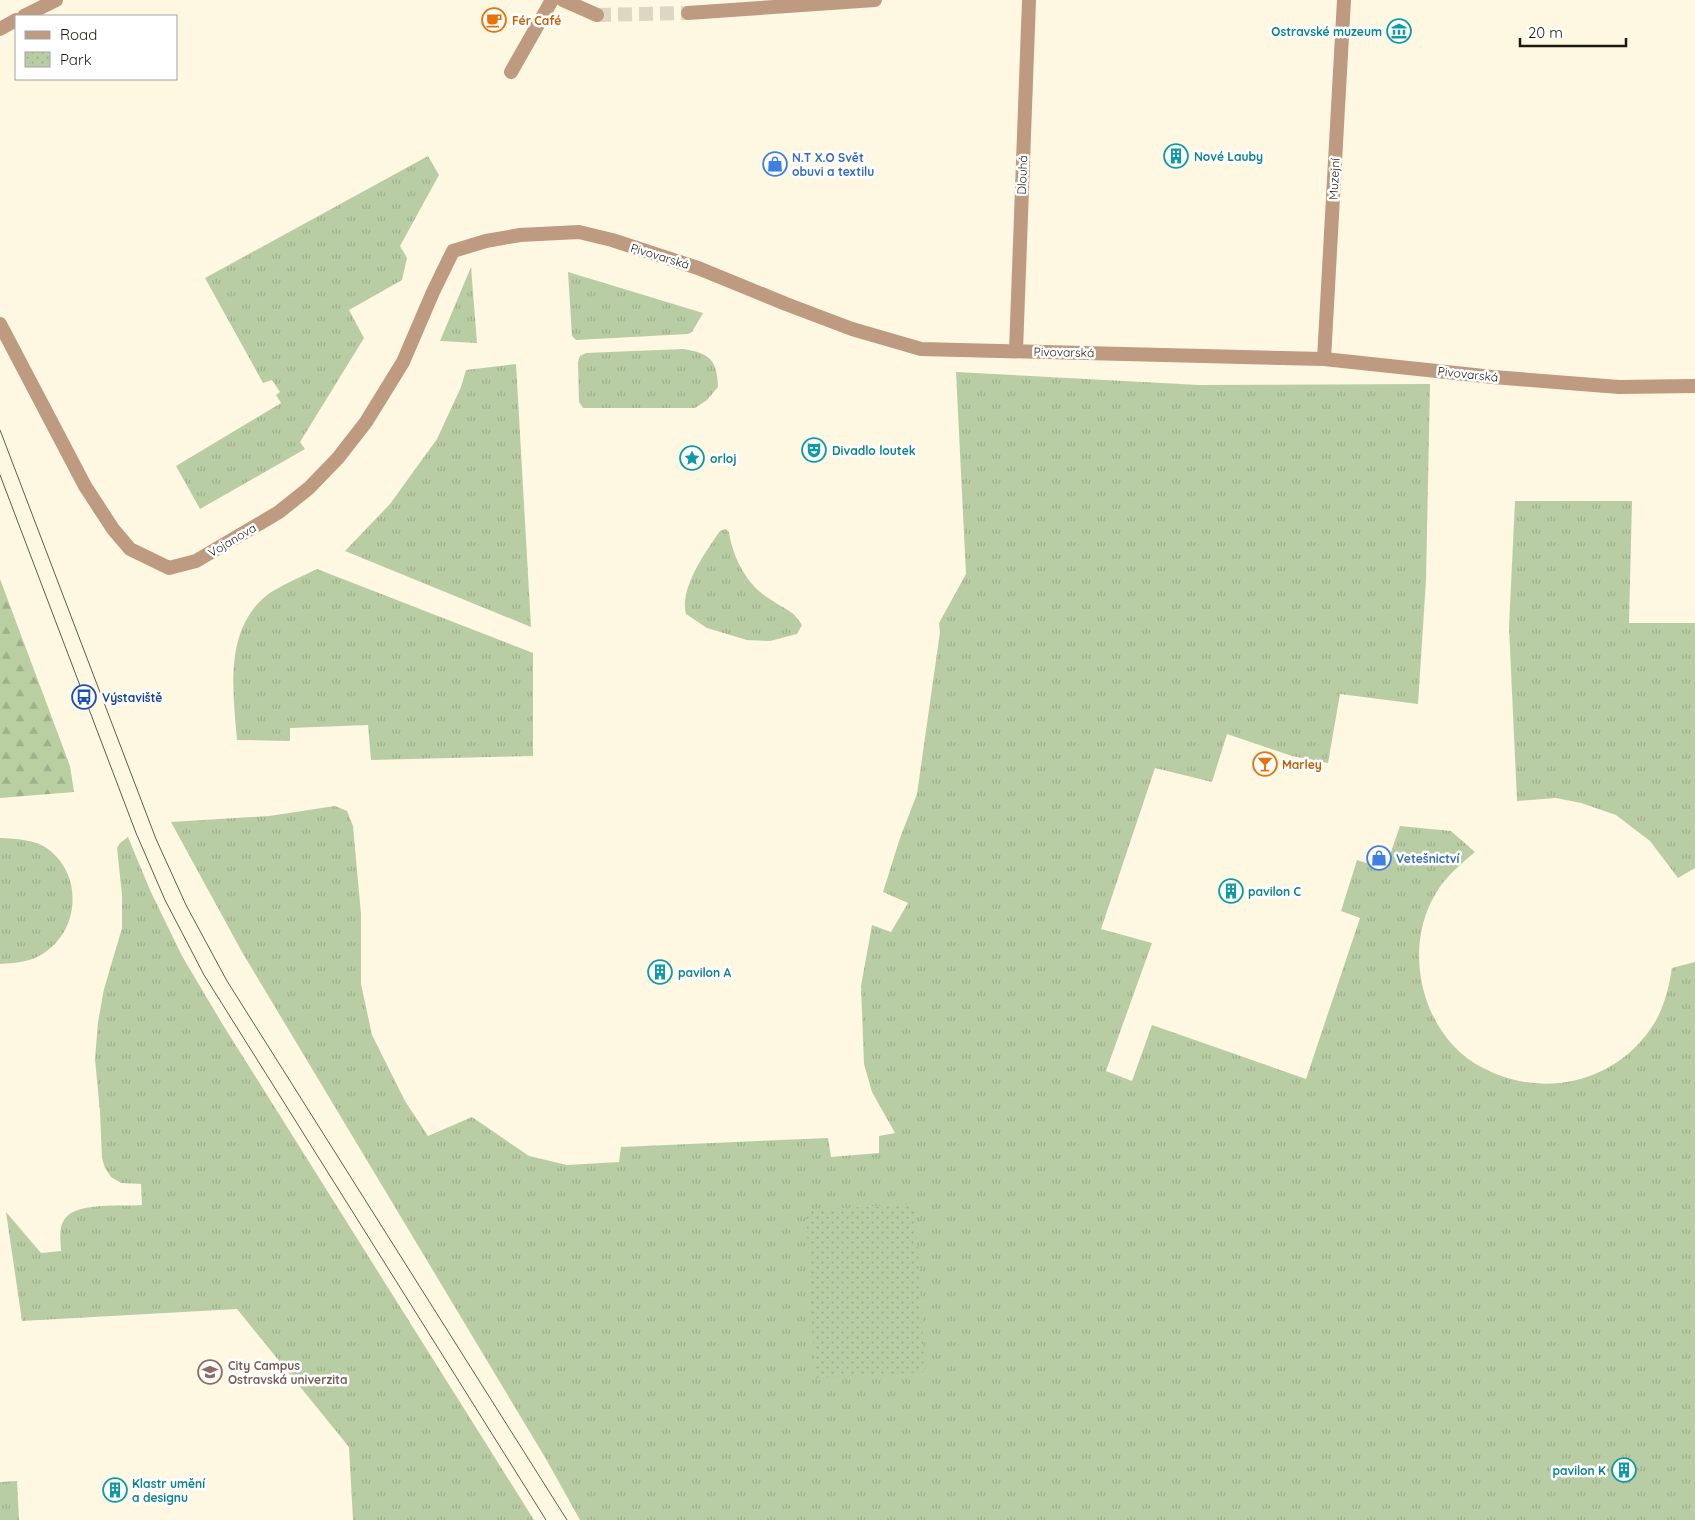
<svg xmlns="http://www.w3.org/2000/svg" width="1695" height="1520" font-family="Quicksand,sans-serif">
	<defs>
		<pattern id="grass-tufts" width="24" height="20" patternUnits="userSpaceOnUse" patternTransform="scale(1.25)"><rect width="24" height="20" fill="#b9cda4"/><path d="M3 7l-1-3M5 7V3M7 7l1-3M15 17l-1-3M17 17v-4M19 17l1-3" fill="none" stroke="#9eaf8c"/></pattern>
		<pattern id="forest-firs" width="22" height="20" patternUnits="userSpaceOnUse" patternTransform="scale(1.25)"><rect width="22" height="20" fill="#b9cfa2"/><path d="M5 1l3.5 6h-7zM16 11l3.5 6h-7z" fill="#9eb18a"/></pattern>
		<pattern id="park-dots" width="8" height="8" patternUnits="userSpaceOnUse" patternTransform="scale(1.25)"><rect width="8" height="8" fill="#b9cda4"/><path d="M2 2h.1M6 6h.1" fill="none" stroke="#9eaf8c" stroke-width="1.8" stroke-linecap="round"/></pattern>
	</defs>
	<rect width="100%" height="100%" fill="#fef7e1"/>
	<g fill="url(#grass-tufts)">
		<polygon points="428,156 439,175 400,246 407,258 402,280 349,310 364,338 300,442 305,449 200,509 176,466 281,403 276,395 280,392 272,380 263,383 205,278"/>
		<polygon points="471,267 477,343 440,341"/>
		<polygon points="568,272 703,313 692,332 688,334 576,340 572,336"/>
		<path d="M683 349C709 353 717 359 718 387L707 400 695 408H583L579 402 578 362 580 356 586 353Z"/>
		<polygon points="516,364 531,627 345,551 390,504 437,439 461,387 466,370"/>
		<path d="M956 372 1199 385 1430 384 1426 580 1418 704 1340 694 1328 763 1292 756 1227 734 1212 782 1155 768 1101 929 1152 943 1106 1071 1132 1081 1152 1025 1306 1079 1360 918 1341 911 1357 860 1385 869 1400 826 1451 831 1475 852C1461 864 1446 876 1436 893 1401 950 1422 1037 1483 1068 1544 1100 1619 1082 1655 1022 1665 1005 1669 986 1672 968L1695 962V1520H580L546 1459 242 952 171 822 269 816 335 806 347 811 353 826 361 914V984L372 1035 405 1101 428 1136 472 1117 529 1156 567 1165 619 1162 621 1147 828 1138 831 1157 879 1153V1136L895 1133 872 1092 864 1064 861 986 872 925 891 932 908 903 883 892 900 838 917 794 940 632 939 623 966 574Z"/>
		<polygon points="1515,501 1632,501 1629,623 1695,623 1695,868 1678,878 1650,841 1616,815 1581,803 1556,798 1517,801 1509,627"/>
		<path d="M725 529 729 532C732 553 743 577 759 591 769 600 782 606 792 613 796 616 799 621 802 625L797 634 770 641 747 640 707 628 686 614C679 589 706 551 720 531Z"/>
		<path d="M317 569 533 653V756L371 760 368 725 290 728V741L237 740C233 692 224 630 266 596 277 587 303 576 317 569Z"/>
		<path d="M128 837 150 890 182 956 223 1025 534 1520H353L349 1447 237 1309 22 1321 6 1212 41 1253 61 1251C61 1242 58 1229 64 1220 75 1201 122 1207 142 1205L141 1184 121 1183 111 1177 105 1168 102 1158 100 1112 95 1059 98 1022 104 989 122 928V895L117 848 120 843Z"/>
		<path d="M0 838C16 839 35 839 48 849 83 875 80 930 44 953 31 962 15 963 0 964Z"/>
		<polygon points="17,1481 19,1520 0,1520 0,1482"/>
	</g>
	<polygon fill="url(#forest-firs)" points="0,579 70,766 74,792 0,798"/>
	<polygon fill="url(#park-dots)" points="915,1204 925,1372 815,1378 806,1210"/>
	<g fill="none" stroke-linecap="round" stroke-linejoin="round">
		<polyline stroke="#dcd6c2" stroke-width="14" stroke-dasharray="14 7" stroke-linecap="butt" points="597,15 688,13"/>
		<g stroke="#be9a80" stroke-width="14">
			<polyline points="563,0 597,15"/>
			<polyline points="688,13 875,0"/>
			<polyline points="24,16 56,0"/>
			<polyline points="0,29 16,20"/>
			<polyline points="511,72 552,0"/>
			<polyline points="1016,351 1029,0"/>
			<polyline points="1324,359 1344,0"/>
		</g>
		<polyline stroke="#be9a80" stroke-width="14" points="0,324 85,486 113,529 130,549 169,568 196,561 279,512 309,488 338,458 366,422 403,362 433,292 453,251 486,241 520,235 579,232 612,240 698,268 786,304 852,329 921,349 1324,359 1493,377 1619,387 1695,386"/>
		<g stroke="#615c51" stroke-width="1">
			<polyline points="0,430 156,839 186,905 227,981 567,1520"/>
			<polyline points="0,475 136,833 165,900 204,975 546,1520"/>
		</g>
	</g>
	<defs>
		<g id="cafe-ring" transform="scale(1.25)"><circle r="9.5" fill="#fff" stroke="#e8710a" stroke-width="1.5"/><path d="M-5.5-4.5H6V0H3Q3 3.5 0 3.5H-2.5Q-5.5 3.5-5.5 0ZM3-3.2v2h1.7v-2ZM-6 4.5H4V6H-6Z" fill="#e8710a"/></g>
		<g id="museum-ring" transform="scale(1.25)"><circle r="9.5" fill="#fff" stroke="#0f9aa8" stroke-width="1.5"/><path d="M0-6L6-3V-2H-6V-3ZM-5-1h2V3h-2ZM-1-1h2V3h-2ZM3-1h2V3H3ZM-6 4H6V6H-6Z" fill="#0f9aa8"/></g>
		<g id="building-ring" transform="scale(1.25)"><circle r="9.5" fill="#fff" stroke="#0f9aa8" stroke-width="1.5"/><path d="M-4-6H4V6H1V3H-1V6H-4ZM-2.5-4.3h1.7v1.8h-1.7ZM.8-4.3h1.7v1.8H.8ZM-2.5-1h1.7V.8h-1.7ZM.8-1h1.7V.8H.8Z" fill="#0f9aa8"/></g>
		<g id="shop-ring" transform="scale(1.25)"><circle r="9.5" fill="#fff" stroke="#3f7fe0" stroke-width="1.5"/><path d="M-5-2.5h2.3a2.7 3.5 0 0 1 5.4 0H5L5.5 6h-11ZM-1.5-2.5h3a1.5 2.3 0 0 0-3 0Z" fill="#3f7fe0"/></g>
		<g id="theatre-ring" transform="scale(1.25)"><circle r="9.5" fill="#fff" stroke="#0f9aa8" stroke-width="1.5"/><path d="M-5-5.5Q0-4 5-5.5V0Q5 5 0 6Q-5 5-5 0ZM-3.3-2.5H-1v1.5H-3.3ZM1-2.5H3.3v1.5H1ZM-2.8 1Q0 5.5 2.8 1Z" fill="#0f9aa8"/></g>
		<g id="sight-ring" transform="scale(1.25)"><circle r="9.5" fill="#fff" stroke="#0f9aa8" stroke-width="1.5"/><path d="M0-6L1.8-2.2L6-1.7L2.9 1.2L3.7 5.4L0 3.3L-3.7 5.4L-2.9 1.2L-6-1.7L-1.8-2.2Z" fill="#0f9aa8"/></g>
		<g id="bus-ring" transform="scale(1.25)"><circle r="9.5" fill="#fff" stroke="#1a4fb4" stroke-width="1.5"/><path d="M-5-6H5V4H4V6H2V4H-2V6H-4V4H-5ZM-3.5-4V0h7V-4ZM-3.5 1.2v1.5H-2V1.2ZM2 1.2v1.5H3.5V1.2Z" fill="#1a4fb4"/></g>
		<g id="bar-ring" transform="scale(1.25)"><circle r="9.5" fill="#fff" stroke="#e8710a" stroke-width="1.5"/><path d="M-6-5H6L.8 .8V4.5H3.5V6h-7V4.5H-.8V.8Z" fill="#e8710a"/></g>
		<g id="university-ring" transform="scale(1.25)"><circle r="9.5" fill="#fff" stroke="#8d6e63" stroke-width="1.5"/><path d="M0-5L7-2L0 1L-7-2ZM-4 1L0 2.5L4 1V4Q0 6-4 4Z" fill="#8d6e63"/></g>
	</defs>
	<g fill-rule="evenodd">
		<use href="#cafe-ring" x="494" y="20"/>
		<use href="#museum-ring" x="1399" y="31"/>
		<use href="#building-ring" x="1176" y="156"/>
		<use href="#shop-ring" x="775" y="164"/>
		<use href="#theatre-ring" x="814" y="450"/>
		<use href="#sight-ring" x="692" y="458"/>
		<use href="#bus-ring" x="84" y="697"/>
		<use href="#bar-ring" x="1265" y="764"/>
		<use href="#shop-ring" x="1379" y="858"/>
		<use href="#building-ring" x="1231" y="891"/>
		<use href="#building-ring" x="660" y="972"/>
		<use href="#university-ring" x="210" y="1372"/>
		<use href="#building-ring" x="1624" y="1470"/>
		<use href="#building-ring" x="115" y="1490"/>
	</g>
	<g text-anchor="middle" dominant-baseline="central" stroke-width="5" stroke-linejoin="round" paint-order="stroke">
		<g font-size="12" font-weight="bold" fill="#c56008" stroke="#fff" text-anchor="start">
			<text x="512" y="20">Fér Café</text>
			<text x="1282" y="764">Marley</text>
		</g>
		<g font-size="12" font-weight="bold" fill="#0d838f" stroke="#fff" text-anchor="start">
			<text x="1382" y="31" text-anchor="end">Ostravské muzeum</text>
			<text x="1194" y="156">Nové Lauby</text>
			<text x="832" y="450">Divadlo loutek</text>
			<text x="710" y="458">orloj</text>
			<text x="1248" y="891">pavilon C</text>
			<text x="678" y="972">pavilon A</text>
			<text x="1606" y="1470" text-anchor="end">pavilon K</text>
			<text x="132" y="1483">Klastr umění<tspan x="132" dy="14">a designu</tspan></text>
		</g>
		<g font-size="12" font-weight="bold" fill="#366cbe" stroke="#fff" text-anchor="start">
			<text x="792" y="157">N.T X.O Svět<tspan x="792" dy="14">obuvi a textilu</tspan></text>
			<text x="1396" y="858">Vetešnictví</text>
		</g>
		<g font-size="12" fill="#1c1912" stroke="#fff">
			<text transform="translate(1022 175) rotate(-88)">Dlouhá</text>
			<text transform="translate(1334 179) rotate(-87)">Muzejní</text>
			<text transform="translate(660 256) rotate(17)">Pivovarská</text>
			<text transform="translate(1064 352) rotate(1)">Pivovarská</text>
			<text transform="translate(1468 374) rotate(6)">Pivovarská</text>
			<text transform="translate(232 540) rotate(-31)">Vojanova</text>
		</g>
		<g font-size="12" font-weight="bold" fill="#164399" stroke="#fff" text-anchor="start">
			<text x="102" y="697">Výstaviště</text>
		</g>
		<g font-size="12" font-weight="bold" fill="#785e54" stroke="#fff" text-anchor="start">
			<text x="228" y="1365">City Campus<tspan x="228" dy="14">Ostravská univerzita</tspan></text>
		</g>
	</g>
	<rect x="15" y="15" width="162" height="65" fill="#ffffff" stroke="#a4a3a0"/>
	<rect x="25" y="31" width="25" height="8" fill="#be9a80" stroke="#a4a3a0"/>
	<text x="60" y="40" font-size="15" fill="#1c1912">Road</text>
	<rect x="25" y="52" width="25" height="15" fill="url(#park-dots)" stroke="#a4a3a0"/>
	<text x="60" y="65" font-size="15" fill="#1c1912">Park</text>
	<path d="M1520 38v8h106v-8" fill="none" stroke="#1c1912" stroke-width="2.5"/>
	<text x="1528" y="38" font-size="15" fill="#1c1912" stroke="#ffffff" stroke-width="4" paint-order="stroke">20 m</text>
</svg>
